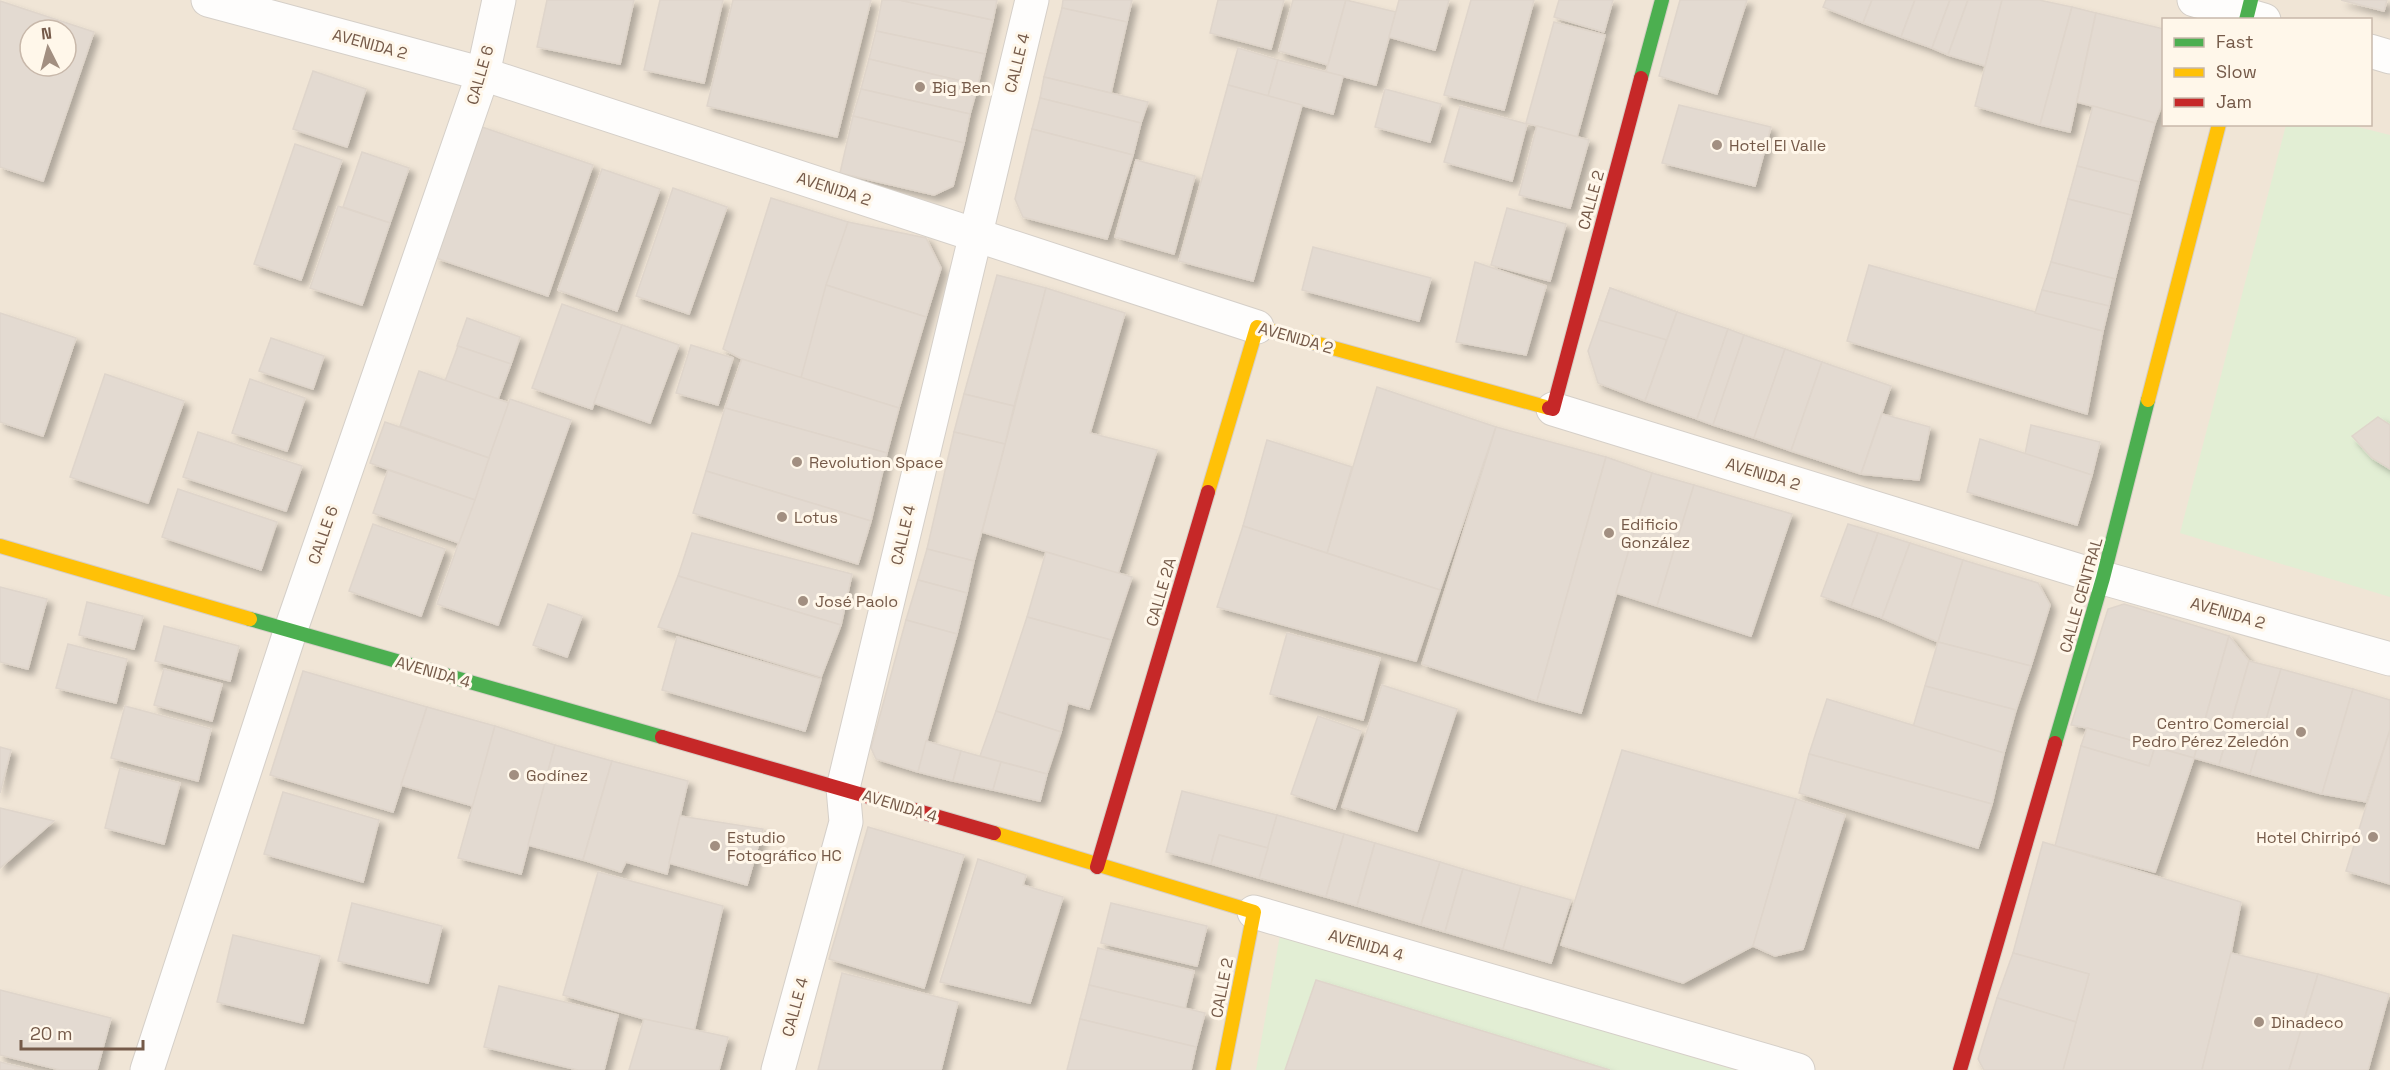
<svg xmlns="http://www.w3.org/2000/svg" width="2390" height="1070" font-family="'Space Grotesk',sans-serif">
	<defs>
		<filter id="shadow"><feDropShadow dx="5.5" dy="5.5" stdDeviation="3" flood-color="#0004"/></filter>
	</defs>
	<rect width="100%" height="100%" fill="#f6f2e9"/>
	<path fill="#f0e5d6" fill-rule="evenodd" d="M0 0H2390V1070H0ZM2164 20H2370V124H2164ZM30 30H66V66H30Z"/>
	<g fill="#e2eed4">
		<polygon points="2286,125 2350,125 2390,135 2390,597 2180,533"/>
		<polygon points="1280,935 1735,1070 1610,1070 1317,980 1285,1070 1256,1070"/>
	</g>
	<g fill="#e3dad1" stroke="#dfd5cb" stroke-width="1.5" fill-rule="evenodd" filter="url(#shadow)">
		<polygon points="547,0 634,0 620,64 537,47"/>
		<polygon points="660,0 723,0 704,83 644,70"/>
		<polygon points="733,0 871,0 837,137 707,106"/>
		<polygon points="882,0 899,0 993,20 985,54 876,31"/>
		<polygon points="899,0 997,0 993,20"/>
		<polygon points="1063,0 1132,0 1127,22 1062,8"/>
		<polygon points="1218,0 1284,0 1271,49 1210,33"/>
		<polygon points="1293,0 1346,0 1328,65 1279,51"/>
		<polygon points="1346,0 1396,12 1376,85 1326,72"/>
		<polygon points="1399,0 1449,0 1435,50 1389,37"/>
		<polygon points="1471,0 1534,0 1504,110 1444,95"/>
		<polygon points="1559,0 1613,0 1604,32 1554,17"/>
		<polygon points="1680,0 1747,0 1717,94 1659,76"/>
		<polygon points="1826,0 1872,0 1863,23 1823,7"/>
		<polygon points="1872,0 1915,0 1901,37 1863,23"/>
		<polygon points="1915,0 1950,0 1932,48 1901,37"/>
		<polygon points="1950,0 1968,0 1948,55 1932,48"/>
		<polygon points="1968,0 2002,0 1985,66 1948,55"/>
		<polygon points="2002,0 2039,0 2072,7 2040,125 1975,106"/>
		<polygon points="2341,0 2387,0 2384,11"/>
		<path d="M0 1 94 32 43 181 0 167ZM30 30H66V66H30Z"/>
		<polygon points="2072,7 2096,13 2070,132 2040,125"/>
		<polygon points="1062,8 1127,22 1111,93 1044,77"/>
		<polygon points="2096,13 2164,29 2164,100 2155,123 2077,102"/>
		<polygon points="1554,22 1605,35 1577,137 1526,123"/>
		<polygon points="876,31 985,54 978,85 869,59"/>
		<polygon points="1238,48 1278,60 1268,96 1228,85"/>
		<polygon points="869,59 978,85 970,114 861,89"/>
		<polygon points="1278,60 1343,76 1333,114 1268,96"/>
		<polygon points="313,71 366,89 347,147 293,129"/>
		<polygon points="1044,77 1148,102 1141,123 1040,98"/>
		<polygon points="1228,85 1302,105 1253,281 1179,261"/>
		<polygon points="861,89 970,114 964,143 853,116"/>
		<polygon points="1385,89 1441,104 1430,142 1375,127"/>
		<polygon points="1040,98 1141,123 1133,155 1032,129"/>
		<polygon points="1679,105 1771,127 1755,186 1662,163"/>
		<polygon points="1460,106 1527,124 1512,181 1444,162"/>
		<polygon points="2093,106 2155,123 2139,182 2077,166"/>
		<polygon points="853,116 964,143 953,186 934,195 840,173"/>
		<polygon points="1537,126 1589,140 1570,208 1519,195"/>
		<polygon points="482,127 593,165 548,296 436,258"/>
		<polygon points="1032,129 1133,155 1107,239 1023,217 1015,199"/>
		<polygon points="295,144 342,160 301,280 254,264"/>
		<polygon points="362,152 409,168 390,223 343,207"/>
		<polygon points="1136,160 1195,176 1174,254 1115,237"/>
		<polygon points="2077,166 2139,182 2131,215 2068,199"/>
		<polygon points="602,169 660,189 617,311 558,290"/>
		<polygon points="673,188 727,207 689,314 636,296"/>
		<polygon points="771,198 848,222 801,378 742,359 723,349"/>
		<polygon points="2068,199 2131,215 2115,279 2051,262"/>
		<polygon points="338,206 390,223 362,305 310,288"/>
		<polygon points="1507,208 1566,224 1550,281 1491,265"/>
		<polygon points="848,222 926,238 941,268 926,317 826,285"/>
		<polygon points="1313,247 1431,278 1419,321 1302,290"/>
		<polygon points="1475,262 1546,286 1526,355 1456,342"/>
		<polygon points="2051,262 2115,279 2109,306 2042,290"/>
		<polygon points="1869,265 2103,331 2087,414 1847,341"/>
		<polygon points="997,275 1046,288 1014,406 964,394"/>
		<polygon points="826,285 926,317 899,408 801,378"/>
		<polygon points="1046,288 1125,313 1090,433 1157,450 1118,574 982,532"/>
		<polygon points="1610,288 1677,312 1645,401 1598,383 1588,351"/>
		<polygon points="1610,288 1677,312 1667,340 1599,320"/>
		<polygon points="2042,290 2109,306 2103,331 2035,313"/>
		<polygon points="562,304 622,325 592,409 532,388"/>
		<polygon points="1677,312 1728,329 1697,419 1645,401"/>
		<polygon points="0,313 76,338 43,436 0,422"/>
		<polygon points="467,318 520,337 511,364 457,346"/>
		<polygon points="622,325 679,345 650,423 594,403"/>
		<polygon points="1728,329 1744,335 1713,425 1697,419"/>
		<polygon points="1744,335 1785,349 1754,438 1713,425"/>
		<polygon points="271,338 324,356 313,389 259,371"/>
		<polygon points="691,345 733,358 718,405 676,393"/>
		<polygon points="458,346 511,364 498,399 445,381"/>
		<polygon points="1785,349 1822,362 1791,451 1754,438"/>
		<polygon points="742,359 899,408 887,453 725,408"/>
		<polygon points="1822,362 1891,386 1861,474 1791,451"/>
		<polygon points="419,371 509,403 489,458 400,426"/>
		<polygon points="105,374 184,401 148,503 70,477"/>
		<polygon points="250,379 305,398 287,451 232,433"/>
		<polygon points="1377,387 1496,427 1440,590 1327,553"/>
		<polygon points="964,394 1014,406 1005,444 954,432"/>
		<polygon points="510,399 571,420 498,625 437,604"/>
		<polygon points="725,408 887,453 871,521 706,471"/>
		<polygon points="1882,414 1930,427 1919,480 1861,474"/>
		<polygon points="2378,417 2390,425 2390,469 2372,458 2352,436"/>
		<polygon points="385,422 489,458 475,500 370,463"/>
		<polygon points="2031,425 2100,442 2092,475 2025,454"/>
		<polygon points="1496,427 1606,457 1537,701 1422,664"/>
		<polygon points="198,432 302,466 286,511 183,477"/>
		<polygon points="954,432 1005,444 974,561 927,549"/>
		<polygon points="1980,439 2092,475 2077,525 1967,492"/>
		<polygon points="1267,440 1352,467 1327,553 1243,526"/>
		<polygon points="1606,457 1652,473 1581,713 1537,701"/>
		<polygon points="388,470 475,500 459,543 373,513"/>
		<polygon points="706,471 871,521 858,564 693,513"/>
		<polygon points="1652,473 1694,485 1657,606 1616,593"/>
		<polygon points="1694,485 1792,514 1751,636 1657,606"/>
		<polygon points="178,489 277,522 261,570 162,537"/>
		<polygon points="373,524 445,549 421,616 349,591"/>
		<polygon points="1848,524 1878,533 1851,607 1821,596"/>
		<polygon points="1243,526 1440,590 1416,661 1217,607"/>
		<polygon points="692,533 852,574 841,625 678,576"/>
		<polygon points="1878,533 1910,543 1882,618 1851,607"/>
		<polygon points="1910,543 1963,560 1938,642 1882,618"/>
		<polygon points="927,549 974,561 967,593 918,580"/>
		<polygon points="1046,552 1132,577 1111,640 1027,617"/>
		<polygon points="1963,560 2038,583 2050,605 2031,666 1938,642"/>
		<polygon points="678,576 841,625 821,677 658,627"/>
		<polygon points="918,580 967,593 957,634 906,620"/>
		<polygon points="0,587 47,599 28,669 0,662"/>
		<polygon points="87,602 143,616 134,649 79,635"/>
		<polygon points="548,604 582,616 567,657 533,645"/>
		<polygon points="2124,604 2229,636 2194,758 2087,728 2071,725 2108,609"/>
		<polygon points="1027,617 1111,640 1089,709 1068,703 1061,732 996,711"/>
		<polygon points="906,620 957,634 918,772 876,759 871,748"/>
		<polygon points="164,626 239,646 230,681 155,661"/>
		<polygon points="1287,633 1380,658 1363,720 1270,694"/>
		<polygon points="2229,636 2249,661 2219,765 2194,758"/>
		<polygon points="677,637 821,679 805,731 662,690"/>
		<polygon points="1938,642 2031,666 2016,710 1925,686"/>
		<polygon points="68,644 127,659 116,703 56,688"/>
		<polygon points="2249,661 2281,669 2250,774 2219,765"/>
		<polygon points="164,669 222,684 212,721 154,705"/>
		<polygon points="2281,669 2353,689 2322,794 2250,774"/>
		<polygon points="303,671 427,707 393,812 270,775"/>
		<polygon points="1382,685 1457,709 1417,831 1342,807"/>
		<polygon points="1925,686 2016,710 2004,753 1913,727"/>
		<polygon points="2353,689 2390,700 2390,730 2366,802 2322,794"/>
		<polygon points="1827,699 2004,753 1992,804 1809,754"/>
		<polygon points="125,706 211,729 198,781 111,758"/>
		<polygon points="427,707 495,726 473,806 401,785"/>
		<polygon points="996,711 1061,732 1047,774 980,756"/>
		<polygon points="1318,716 1361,731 1335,809 1291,794"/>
		<polygon points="495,726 555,745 521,874 458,858"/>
		<polygon points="2087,728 2155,747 2149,766 2081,746"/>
		<polygon points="2390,730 2390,884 2346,871"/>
		<polygon points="926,741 961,751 953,781 918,772"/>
		<polygon points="555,745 612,761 583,860 528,845"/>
		<polygon points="2081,746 2149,766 2155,747 2194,758 2155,872 2055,846"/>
		<polygon points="0,747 11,750 0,793"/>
		<polygon points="1622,750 1796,799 1753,946 1683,983 1561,945"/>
		<polygon points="961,751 1001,762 993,790 953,781"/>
		<polygon points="1809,754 1992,804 1978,848 1799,793"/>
		<polygon points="612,761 688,781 667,874 626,862 621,872 583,860"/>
		<polygon points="1001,762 1047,774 1040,801 993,790"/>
		<polygon points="120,768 180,783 164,844 105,828"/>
		<polygon points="1182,791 1277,815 1268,848 1219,835 1211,864 1166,852"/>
		<polygon points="283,792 379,820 363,882 264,854"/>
		<polygon points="1796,799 1845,815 1803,949 1775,956 1753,946"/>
		<polygon points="0,808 54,821 0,868"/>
		<polygon points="1277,815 1344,834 1326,897 1259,878"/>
		<polygon points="680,816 763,829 747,885 669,863"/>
		<polygon points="868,827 964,855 924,988 829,959"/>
		<polygon points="1344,834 1375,843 1357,906 1326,897"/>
		<polygon points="1219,835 1268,848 1259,878 1211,864"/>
		<polygon points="2043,842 2241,902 2231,953 2202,1070 2063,1070 2089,974 2013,953"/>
		<polygon points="1375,843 1440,862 1421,925 1357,906"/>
		<polygon points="978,859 1026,875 1023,885 1063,897 1030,1003 940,982"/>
		<polygon points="1440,862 1463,869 1445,932 1421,925"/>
		<polygon points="1463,869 1521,886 1503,949 1445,932"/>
		<polygon points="598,872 723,906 694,1031 644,1019 563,995"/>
		<polygon points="1521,886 1571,900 1551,963 1503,949"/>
		<polygon points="352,903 442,926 428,983 338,961"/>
		<polygon points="1111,903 1207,926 1197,966 1101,943"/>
		<polygon points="233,935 320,956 303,1023 217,1002"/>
		<polygon points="1098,948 1194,971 1185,1008 1089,985"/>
		<polygon points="2013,953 2089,974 2076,1022 1997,998"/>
		<polygon points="2231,953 2318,974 2289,1070 2202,1070"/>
		<polygon points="842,973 958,1002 941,1070 818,1070"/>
		<polygon points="2318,974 2389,994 2368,1070 2289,1070"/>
		<polygon points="1316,980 1610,1070 1285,1070"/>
		<polygon points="1089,985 1205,1013 1196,1047 1080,1019"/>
		<polygon points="499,986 618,1015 604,1070 578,1070 484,1047"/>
		<polygon points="0,990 111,1018 97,1070 60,1070 0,1055"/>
		<polygon points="1997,998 2076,1022 2063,1070 1984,1070 1978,1059"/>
		<polygon points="644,1019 728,1037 719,1070 629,1070"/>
		<polygon points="1080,1019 1196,1047 1191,1070 1067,1070"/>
		<polygon points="0,1062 33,1070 0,1070"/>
	</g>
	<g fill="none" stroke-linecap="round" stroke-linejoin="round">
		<g stroke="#d5cfc8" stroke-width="35">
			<g id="street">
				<polyline points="208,0 483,74 1257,327"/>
				<polyline points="2194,0 2264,20"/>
				<polyline points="2370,51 2390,57"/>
				<polyline points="1553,409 2103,578 2390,659"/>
				<polyline points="1254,912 1798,1070"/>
				<polyline points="147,1070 290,632 483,74 499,0"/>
				<polyline points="778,1070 846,822 843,788 1032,0"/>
			</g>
		</g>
		<g stroke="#d6cec6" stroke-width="16">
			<g id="fast">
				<polyline points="2246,20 2251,0"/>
				<polyline points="1641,78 1662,0"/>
				<polyline points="250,619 662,737"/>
				<polyline points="2055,743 2103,578 2148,400"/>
			</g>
		</g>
		<g stroke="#d6cec6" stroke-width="16">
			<g id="slow">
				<polyline points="2148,400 2219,124"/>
				<polyline points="1208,492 1257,327 1549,408"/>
				<polyline points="0,546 250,619"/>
				<polyline points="994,833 1254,912 1223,1070"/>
			</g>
		</g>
		<g stroke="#d6cec6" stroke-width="16">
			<g id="jam">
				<polyline points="1549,408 1553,409 1641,78"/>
				<polyline points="662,737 994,833"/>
				<polyline points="1097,867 1208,492"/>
				<polyline points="1960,1070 2055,743"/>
			</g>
		</g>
		<use href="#street" stroke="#fefdfc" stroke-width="33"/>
		<use href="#fast" stroke="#4caf50" stroke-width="14"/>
		<use href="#slow" stroke="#ffc107" stroke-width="14"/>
		<use href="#jam" stroke="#c62828" stroke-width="14"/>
	</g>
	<g fill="#a28f81" stroke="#fff7ea" stroke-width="2">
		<circle cx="920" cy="87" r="6"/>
		<circle cx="1717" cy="145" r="6"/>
		<circle cx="797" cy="462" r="6"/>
		<circle cx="782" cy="517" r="6"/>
		<circle cx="1609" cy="533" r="6"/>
		<circle cx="803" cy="601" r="6"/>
		<circle cx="2301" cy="732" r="6"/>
		<circle cx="514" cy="775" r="6"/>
		<circle cx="2373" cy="837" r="6"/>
		<circle cx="715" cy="846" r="6"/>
		<circle cx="2259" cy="1022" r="6"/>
	</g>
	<g text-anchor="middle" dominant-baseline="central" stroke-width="6" stroke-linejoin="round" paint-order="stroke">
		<g font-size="16" fill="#755a49" stroke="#fff7ea">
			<text transform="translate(370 44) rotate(15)">AVENIDA 2</text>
			<text transform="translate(1017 63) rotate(-76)">CALLE 4</text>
			<text transform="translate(480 75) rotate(-74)">CALLE 6</text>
			<text transform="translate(834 189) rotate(18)">AVENIDA 2</text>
			<text transform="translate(1591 200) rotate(-75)">CALLE 2</text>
			<text transform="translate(1296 338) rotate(16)">AVENIDA 2</text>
			<text transform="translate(1763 474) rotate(17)">AVENIDA 2</text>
			<text transform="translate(323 535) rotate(-71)">CALLE 6</text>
			<text transform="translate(903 535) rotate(-77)">CALLE 4</text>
			<text transform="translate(1161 592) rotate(-74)">CALLE 2A</text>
			<text transform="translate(2081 595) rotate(-74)">CALLE CENTRAL</text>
			<text transform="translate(2228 613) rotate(16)">AVENIDA 2</text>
			<text transform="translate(433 672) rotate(16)">AVENIDA 4</text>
			<text transform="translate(900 806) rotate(17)">AVENIDA 4</text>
			<text transform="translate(1366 945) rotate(16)">AVENIDA 4</text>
			<text transform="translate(1222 988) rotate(-79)">CALLE 2</text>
			<text transform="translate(795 1007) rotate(-75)">CALLE 4</text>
		</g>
		<g font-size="16" fill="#755a49" stroke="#fff7ea" text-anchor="start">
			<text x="932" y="87">Big Ben</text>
			<text x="1729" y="145">Hotel El Valle</text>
			<text x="809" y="462">Revolution Space</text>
			<text x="794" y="517">Lotus</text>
			<text x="1621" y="524">Edificio<tspan x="1621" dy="18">González</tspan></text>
			<text x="815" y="601">José Paolo</text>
			<text x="2289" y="723" text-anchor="end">Centro Comercial<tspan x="2289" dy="18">Pedro Pérez Zeledón</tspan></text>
			<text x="526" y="775">Godínez</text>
			<text x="727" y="837">Estudio<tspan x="727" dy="18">Fotográfico HC</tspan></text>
			<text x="2361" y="837" text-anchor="end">Hotel Chirripó</text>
			<text x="2271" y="1022">Dinadeco</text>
		</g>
	</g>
	<rect x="2162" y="18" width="210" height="108" fill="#fff7ea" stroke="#c8b8aa" stroke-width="1.5"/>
	<rect x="2174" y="38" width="30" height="9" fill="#4caf50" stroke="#c8b8aa" stroke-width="1.5"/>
	<text x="2216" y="48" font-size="18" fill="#755a49">Fast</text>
	<rect x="2174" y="68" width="30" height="9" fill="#ffc107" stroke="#c8b8aa" stroke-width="1.5"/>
	<text x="2216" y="78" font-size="18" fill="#755a49">Slow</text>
	<rect x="2174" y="98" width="30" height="9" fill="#c62828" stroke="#c8b8aa" stroke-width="1.5"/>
	<text x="2216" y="108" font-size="18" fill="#755a49">Jam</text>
	<g transform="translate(48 48) rotate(354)"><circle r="28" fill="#fff7ea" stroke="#c8b8aa" stroke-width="1.5"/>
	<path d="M0-4.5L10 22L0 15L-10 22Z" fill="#a28f81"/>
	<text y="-9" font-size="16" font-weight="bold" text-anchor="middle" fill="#755a49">N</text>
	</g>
	<path d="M21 1040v9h122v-9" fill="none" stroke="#755a49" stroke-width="3"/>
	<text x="30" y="1040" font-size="18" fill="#755a49" stroke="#fff7ea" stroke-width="4.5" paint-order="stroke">20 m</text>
</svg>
